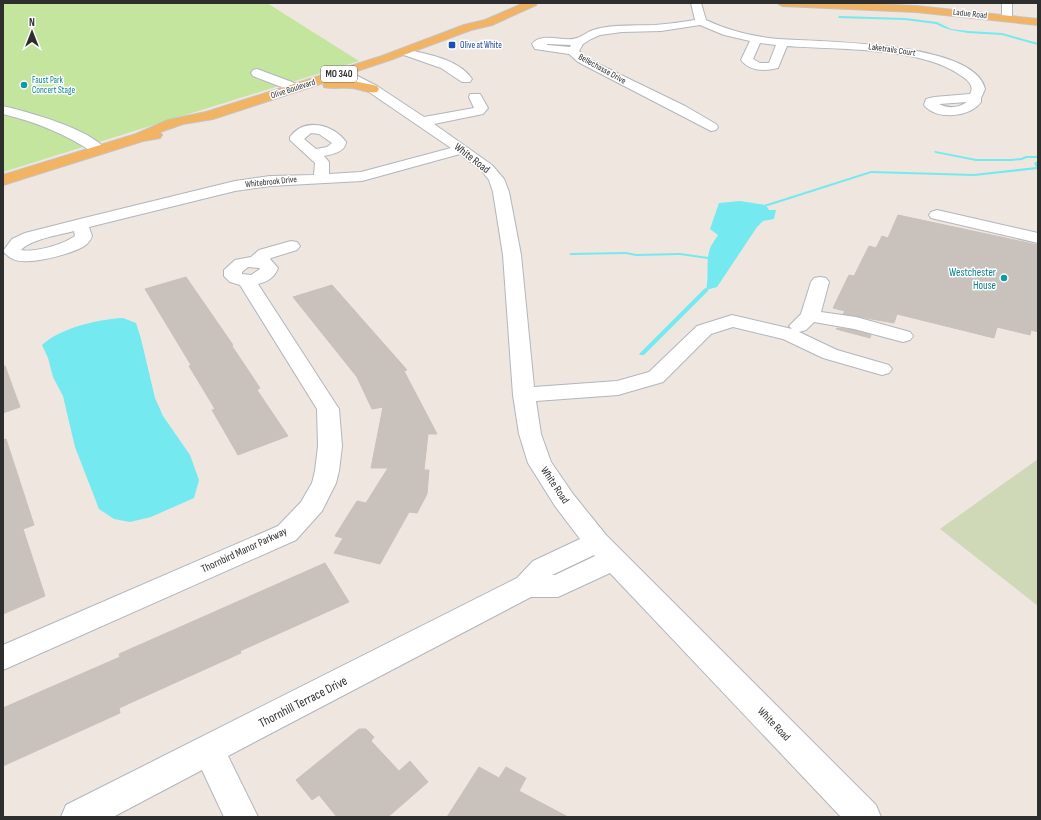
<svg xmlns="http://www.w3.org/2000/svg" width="1041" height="820" font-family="'Sofia Sans Condensed',sans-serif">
	<rect width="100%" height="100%" fill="#efe6e0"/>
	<polygon fill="#c4e59d" points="3,3 267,3 359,61 3,172"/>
	<polygon fill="#cfd9b7" points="1038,459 1038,606 940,529"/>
	<g fill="#74e9f0">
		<path d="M740 201 766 205 769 210H776L774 219 763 221 757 227 717 287 706 290C709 277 706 265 709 252 710 246 715 240 718 235L710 229 719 203Z"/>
		<path d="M123 318 136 323 141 339 155 398 163 416 190 455 199 480 194 498 151 517 130 522 114 519 99 509 75 447 63 396 53 377 48 358 42 345C60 328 99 319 123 318Z"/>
	</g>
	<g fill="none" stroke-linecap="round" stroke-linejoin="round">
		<g fill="#74e9f0" fill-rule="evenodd">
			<polygon points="839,16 905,18 937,22 951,29 968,31 1002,33 1038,43 1038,45 1002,35 968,33 951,30 942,27 936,24 905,20 838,18"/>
			<polygon points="935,151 976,159 1011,159 1021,158 1026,156 1038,156 1038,158 1027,158 1022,160 1011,161 976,161 936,153 934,152"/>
			<polygon points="1038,161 1038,169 974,176 871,173 768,206 764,205 871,171 974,174 1036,167 1034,163"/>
			<polygon points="626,252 636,254 680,253 708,257 710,258 708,259 680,255 636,256 626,254 571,255 569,254 571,253"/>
			<polygon points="706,288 708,289 708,291 644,355 640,355 639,354 704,289"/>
		</g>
	</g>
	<g fill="#c8c1bc" stroke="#cbc1ba">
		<polygon points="898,215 1038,245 1038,332 1031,330 1030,335 997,327 994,338 897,314 894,323 843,314 845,311 833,308 849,275 854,276 869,246 876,248 882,236 888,238"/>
		<polygon points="186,277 233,345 232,346 260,388 257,390 288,436 238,455 212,410 215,409 189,366 191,365 145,289"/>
		<polygon points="332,285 407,370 404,371 437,434 428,434 424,470 429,470 427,494 417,513 409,512 380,564 334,553 343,538 335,536 343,523 357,501 366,503 388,468 371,468 383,407 372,409 357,377 293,297"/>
		<polygon points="837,328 854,330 871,335 870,338 836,329"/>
		<polygon points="3,366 5,366 20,407 3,413"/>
		<polygon points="6,439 34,525 23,529 45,596 3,614 3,440"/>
		<polygon points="325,563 349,602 240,651 241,653 119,708 120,713 3,766 3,708 120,657 119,654"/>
		<polygon points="359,729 366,729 374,737 371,741 399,771 410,761 428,782 388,817 337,817 319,795 312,800 296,780"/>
		<polygon points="479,767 499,778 506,767 526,778 519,791 568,817 447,817"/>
	</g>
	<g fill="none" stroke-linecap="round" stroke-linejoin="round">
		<g stroke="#b0b6be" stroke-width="2">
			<g id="minor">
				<path d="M691 3H701L706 20C729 31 754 37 779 39 818 42 975 41 985 89L981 98V102C971 117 936 121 924 105L926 99 934 97 970 94C974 87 970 82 963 77 923 46 837 50 787 46L778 68C766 71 750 72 741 60L750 41 724 35 700 25 661 31 622 32 600 35 591 39 583 44 579 51 586 58 685 106 716 124 718 127 716 130 711 131 578 62 569 54 535 49 532 44C542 31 565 43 577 38 583 36 587 32 593 30 613 24 635 26 655 25 668 24 682 22 695 20ZM760 43 776 45 769 63H760L753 59ZM547 45V44L571 45 570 47ZM967 102C958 108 949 109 939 104Z"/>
				<polygon points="1002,3 1012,3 1012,18 1011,20 1003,20 1002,18"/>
				<path d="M405 49C426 54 459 59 472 79L470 82H462L441 68 401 54 399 52 401 50Z"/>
				<polygon points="257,69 300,85 302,88 300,91 292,91 253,76 251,73 253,70"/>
				<path d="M344 69 377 86 424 117 474 108 469 97 470 94H480L488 108 483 114 434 124 492 165 504 179 509 192 521 255 534 387 617 381 649 372 697 326 732 315 792 329 789 326 801 314 811 282 814 278 820 277 826 278 829 282 821 312 856 317 910 332 913 336 910 340 903 342 854 329 814 322 806 330 799 332 837 350 889 365 892 369 889 373 882 375 823 358 783 339 733 327 711 334 663 382 618 395 536 401 541 434 551 462 573 494 606 535 876 805 881 817H841L610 573 558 597H531L228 756 258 817H224L202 770 113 817H61L66 805 517 578 533 561 580 539 555 506 528 463 519 434 513 395 503 255 493 192 489 180 482 171 460 154 362 181 270 186 235 191 89 227 92 236C91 239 89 242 87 244 77 253 36 263 22 261 14 261 8 257 3 251L12 239 25 233 80 219 235 181 270 176 314 175 315 163 290 140V137C304 117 334 124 346 142 345 152 333 154 324 156L329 162V174L361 172 451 148 369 92 340 76 338 73 340 70ZM311 133 319 134 332 143 327 147 316 149 304 139ZM74 231 75 236C64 244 35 253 21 250 31 239 60 235 74 231ZM594 555 595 556 555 575H552Z"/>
				<path d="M3 106C28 112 91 129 106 150L104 153 99 154 94 153C66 134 36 122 3 114Z"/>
				<polygon points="937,210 1038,233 1038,243 931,218 929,215 931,212"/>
				<path d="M291 241 297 242 300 246 297 250 271 258 270 259 278 268C275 277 267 282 258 284L339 409 342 446 339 471 336 483 322 511 296 540 3 670V645L278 526 301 502 312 483 315 471 318 446 317 409 240 285 230 282 224 276V270L235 260 251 257 259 250ZM248 267 259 268 260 269 251 275 242 274V272Z"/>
			</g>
		</g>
		<g stroke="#c4c4c4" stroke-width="2">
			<g id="major">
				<path d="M524 3H537L536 5 492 25 471 30 390 60 330 80C347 80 361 82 377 86L379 89 377 92C369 94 361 89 352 88 343 87 333 89 324 87L323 83 213 119 183 124 160 132 162 135 160 138 143 141 3 185V175L136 134 168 120 206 112 382 56 464 25 485 20Z"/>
				<polygon points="777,3 850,3 916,6 1038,19 1038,25 916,12 782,6"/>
			</g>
		</g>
		<use href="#minor" fill="#fff" fill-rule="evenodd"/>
		<use href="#major" fill="#f2b362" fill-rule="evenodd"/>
	</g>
	<rect fill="#1a4fb4" stroke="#fff" stroke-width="1.5" x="448" y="41" width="8" height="8" rx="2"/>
	<g fill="#0f9aa8" stroke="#fff" stroke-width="1.5">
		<circle cx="24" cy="85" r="4"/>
		<circle cx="1004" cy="278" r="4"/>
	</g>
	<g text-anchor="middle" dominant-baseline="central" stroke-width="3" stroke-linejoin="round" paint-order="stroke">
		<g font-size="9" fill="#2e2e2e" stroke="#fff">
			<text transform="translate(970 14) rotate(6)">Ladue Road</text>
			<text transform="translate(892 50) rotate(8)">Laketrails Court</text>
			<text transform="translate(602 69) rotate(29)">Bellechasse Drive</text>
			<text transform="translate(293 89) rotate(-18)">Olive Boulevard</text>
			<text transform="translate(271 182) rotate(-6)">Whitebrook Drive</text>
		</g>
		<g font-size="9" fill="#164399" stroke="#fff" text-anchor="start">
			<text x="460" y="45">Olive at White</text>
		</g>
		<g font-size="9" fill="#0d838f" stroke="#fff" text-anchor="start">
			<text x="32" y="80">Faust Park<tspan x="32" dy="10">Concert Stage</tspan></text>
		</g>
		<rect fill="#fff" stroke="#6d6d6d" stroke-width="1" x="321" y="66" width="36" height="16" rx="3"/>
		<g font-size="10" font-weight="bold" fill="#2e2e2e">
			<text x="339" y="74">MO 340</text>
		</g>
		<g font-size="11" fill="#2e2e2e" stroke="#fff">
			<text transform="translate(472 158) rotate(38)">White Road</text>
			<text transform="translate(555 485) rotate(56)">White Road</text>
			<text transform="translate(244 550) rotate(-25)">Thornbird Manor Parkway</text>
			<text transform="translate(774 724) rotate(46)">White Road</text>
		</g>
		<g font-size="11" fill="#0d838f" stroke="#fff" text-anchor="end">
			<text x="996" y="272">Westchester<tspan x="996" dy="13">House</tspan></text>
		</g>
		<g font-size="13" fill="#2e2e2e" stroke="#fff">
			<text transform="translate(303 702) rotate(-27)">Thornhill Terrace Drive</text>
		</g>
	</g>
	<rect width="1041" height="820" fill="none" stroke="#2e2e2e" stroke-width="8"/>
	<g transform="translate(32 32)" stroke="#ffffff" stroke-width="3" paint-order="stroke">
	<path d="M0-3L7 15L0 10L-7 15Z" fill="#2e2e2e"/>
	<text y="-6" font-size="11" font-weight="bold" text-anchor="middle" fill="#2e2e2e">N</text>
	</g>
</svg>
